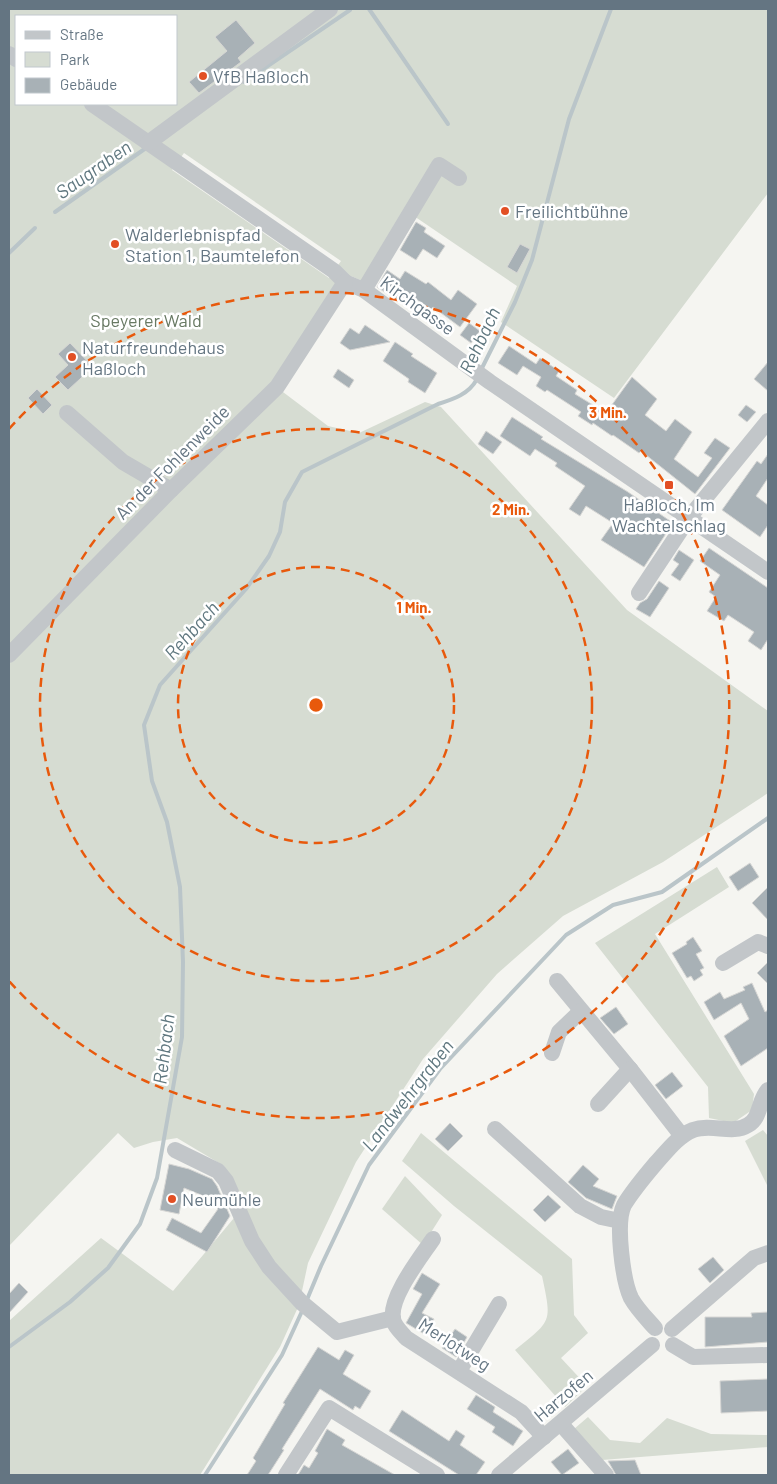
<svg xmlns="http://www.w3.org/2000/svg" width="777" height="1484" font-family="Barlow,sans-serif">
	<rect width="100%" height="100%" fill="#f5f5f1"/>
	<g fill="#d6dcd2" fill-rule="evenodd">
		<path d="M9 9H768V193L614 398 501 322 517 286 408 212 365 282 351 276 279 389 328 426 359 433 425 402 441 407 627 610 768 711V793L663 862 563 916 497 974 423 1059 356 1162 308 1263 299 1305 280 1347 200 1475H9V1321L101 1238 173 1291 244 1206 224 1166 177 1138 153 1142 134 1148 118 1133 9 1246ZM16 16H176V104H16ZM184 153 341 261 329 278 172 170Z"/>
		<polygon points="717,867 729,887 655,934 754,1094 752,1110 733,1123 709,1118 708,1087 595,943"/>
		<polygon points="763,1130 768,1136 768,1187 745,1141"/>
		<path d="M421 1133 572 1259 574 1315 588 1333 561 1358 587 1386 565 1407 515 1350C552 1320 552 1323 542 1276L454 1206 402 1161Z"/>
		<polygon points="405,1176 442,1215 423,1245 382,1209"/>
		<polygon points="588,1417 610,1440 640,1443 667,1418 711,1434 768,1435 768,1447 602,1460 574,1429"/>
	</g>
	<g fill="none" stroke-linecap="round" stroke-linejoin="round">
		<g stroke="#bac5c9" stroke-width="4">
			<polyline points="369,9 448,124"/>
			<polyline points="244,82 350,10"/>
			<polyline points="55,212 146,148"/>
			<polyline points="9,253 35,228"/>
			<polyline points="481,370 515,302 532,260 569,119 611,9"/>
			<polyline points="306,1302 321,1266 369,1165 440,1069 566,935 613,905 662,892 768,818"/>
			<path d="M9 1347 70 1302 108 1268 140 1224 157 1178 182 1037 183 962 180 887 167 822 152 781 144 725 160 685 246 589 269 556 280 532 285 502 302 472 438 404C454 399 469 394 477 379"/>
			<polyline points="205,1475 282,1355 303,1309"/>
		</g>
	</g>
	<g fill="#a8b1b6" stroke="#d6d6d4">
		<polygon points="236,20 255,43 238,58 241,62 199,93 189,82 227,51 215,37"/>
		<polygon points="416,222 426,228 424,232 445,246 437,258 423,249 416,260 400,250"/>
		<polygon points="520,244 530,249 517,273 507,267"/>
		<polygon points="387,270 400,279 405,271 426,284 428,282 451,300 458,290 477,304 460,327 433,307 430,310 407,292 400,302 377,287"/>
		<polygon points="469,323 480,331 471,343 460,335"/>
		<polygon points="365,325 390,342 350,350 340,343 350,328 359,334"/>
		<polygon points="395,342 413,354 411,356 437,373 425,393 408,382 409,379 383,361"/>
		<polygon points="70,343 93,367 68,390 55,377 68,365 58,354"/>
		<polygon points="509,346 536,364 540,358 559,371 556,376 577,390 575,394 606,413 632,377 657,399 645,415 666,431 675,419 692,432 674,459 698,477 712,458 704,453 715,438 730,448 695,494 641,451 639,453 613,435 612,436 593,423 592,425 578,416 581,412 547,390 545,392 536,386 541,377 523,366 517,375 498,363"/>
		<polygon points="768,362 768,391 754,379"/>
		<polygon points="338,369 354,380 349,388 333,377"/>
		<polygon points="37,389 52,405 43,414 28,398"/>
		<polygon points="746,405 756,412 747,422 738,415"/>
		<polygon points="512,417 543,437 541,439 628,492 673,523 644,567 601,540 613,523 586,506 580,516 569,509 585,486 555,466 557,463 535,449 530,456 500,436"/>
		<polygon points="486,431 502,442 493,454 478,444"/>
		<polygon points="768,454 768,478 756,496 768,505 768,525 760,537 722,510 757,461 761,464"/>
		<polygon points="709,548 768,588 768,639 761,650 748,641 754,632 728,615 724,621 707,611 716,597 709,592 720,575 700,561"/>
		<polygon points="679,550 694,560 680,581 671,575 679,564 673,560"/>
		<polygon points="659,581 669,588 650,617 636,609 640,603 647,599"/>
		<polygon points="750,863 759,877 738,891 729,877"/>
		<polygon points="768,887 768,920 752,903"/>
		<polygon points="693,937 702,951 696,954 704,968 700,970 703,975 694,981 691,976 687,978 672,953 687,944 686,942"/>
		<polygon points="768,962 768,984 757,973"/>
		<polygon points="752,983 765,1012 768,1010 768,1048 741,1066 724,1036 749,1019 741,1003 714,1020 704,1002 720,992 724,999 745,990 743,987"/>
		<polygon points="616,1007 628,1024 614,1034 600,1018"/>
		<polygon points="672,1072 683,1086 666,1099 655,1085"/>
		<polygon points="450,1123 463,1136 448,1151 435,1139"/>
		<polygon points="169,1164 189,1169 212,1179 217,1186 230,1216 207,1252 166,1230 172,1218 201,1233 218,1209 211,1199 184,1188 179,1214 160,1210"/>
		<polygon points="583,1165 599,1179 593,1186 617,1196 612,1209 586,1198 568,1182"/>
		<polygon points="548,1195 561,1207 545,1222 533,1210"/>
		<polygon points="713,1257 724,1270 710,1283 698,1269"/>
		<polygon points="422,1273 440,1284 422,1313 434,1319 426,1335 406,1323 422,1294 413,1289"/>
		<polygon points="19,1283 28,1292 9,1313 9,1294"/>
		<polygon points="768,1312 768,1342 705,1347 705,1317 752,1317 751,1313"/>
		<polygon points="455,1329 467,1337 456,1357 442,1348"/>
		<polygon points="318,1347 339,1360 345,1350 354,1355 343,1374 371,1391 360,1409 355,1406 353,1410 320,1389 282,1449 284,1450 268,1475 247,1475 256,1461 253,1458 285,1404 283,1403"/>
		<polygon points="768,1379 768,1411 721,1413 720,1381"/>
		<polygon points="476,1395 495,1407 493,1412 523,1431 513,1446 492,1432 495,1427 467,1409"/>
		<polygon points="402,1410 449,1441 456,1430 465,1436 460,1445 485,1462 476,1475 459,1475 389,1431"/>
		<polygon points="327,1429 345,1440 342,1445 395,1475 298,1475 304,1465 309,1468 318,1453 315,1451"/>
		<polygon points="568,1449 579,1463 562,1475 551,1462"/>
		<polygon points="635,1460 641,1475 616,1475 608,1461"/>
	</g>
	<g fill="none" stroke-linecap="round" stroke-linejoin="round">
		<g stroke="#c2c6c9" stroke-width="16">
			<polyline points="9,54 16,59"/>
			<polyline points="92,104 334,271 345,282 364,290 490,382 768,572"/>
			<polyline points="148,143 330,9"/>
			<polyline points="364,290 439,165 459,178"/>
			<polyline points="67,413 123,462 171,490"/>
			<polyline points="639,593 688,519 768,421"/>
			<polyline points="9,655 171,490 277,387 345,282"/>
			<polyline points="723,963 758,942 768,946"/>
			<polyline points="557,981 630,1069 682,1136"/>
			<polyline points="552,1053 559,1032 581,1011"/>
			<polyline points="598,1104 630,1069"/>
			<polyline points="495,1129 580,1206 601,1217 620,1221"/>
			<polyline points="175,1150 218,1171 226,1181 252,1241 269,1267 302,1303 337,1332 393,1318"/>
			<path d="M433 1239C421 1257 389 1297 393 1319 394 1326 401 1332 406 1338L521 1412 544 1437"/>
			<path d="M655 1328C647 1319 637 1309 631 1298 623 1281 615 1223 624 1205 633 1190 645 1176 656 1163 667 1151 678 1136 693 1130 712 1123 732 1135 748 1125 761 1118 758 1101 768 1090"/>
			<polyline points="672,1329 754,1258 768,1253"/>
			<polyline points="673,1345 693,1357 768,1355"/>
			<polyline points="459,1371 499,1304"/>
			<polyline points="561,1424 606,1475"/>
			<polyline points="286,1475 329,1408 437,1475"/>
			<polyline points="499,1475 652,1345"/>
		</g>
	</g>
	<g fill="none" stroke="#e8590c" stroke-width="2.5" stroke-dasharray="9 6">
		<circle cx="316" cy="705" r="138"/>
		<circle cx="316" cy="705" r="276"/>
		<path d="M9 429A413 413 0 1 1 9 981"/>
	</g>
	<g fill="#e24f24" stroke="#fff" stroke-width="2">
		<circle cx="203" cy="76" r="5"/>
		<circle cx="505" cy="211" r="5"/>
		<circle cx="115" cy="244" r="5"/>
		<circle cx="72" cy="357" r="5"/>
		<rect x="664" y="480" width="10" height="10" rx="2.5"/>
		<circle cx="172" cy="1199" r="5"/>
	</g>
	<g text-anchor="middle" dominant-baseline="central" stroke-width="5" stroke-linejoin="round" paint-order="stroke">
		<g font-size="18" fill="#647582" stroke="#fff" text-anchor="start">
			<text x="213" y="76">VfB Haßloch</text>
			<text x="515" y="211">Freilichtbühne</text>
			<text x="125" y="234">Walderlebnispfad<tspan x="125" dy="21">Station 1, Baumtelefon</tspan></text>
			<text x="82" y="347">Naturfreundehaus<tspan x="82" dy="21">Haßloch</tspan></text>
			<text x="669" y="504" text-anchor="middle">Haßloch, Im<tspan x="669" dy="21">Wachtelschlag</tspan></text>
			<text x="182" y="1199">Neumühle</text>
		</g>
		<g font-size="18" fill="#647582" stroke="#fff">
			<text transform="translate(418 305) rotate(36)">Kirchgasse</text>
			<text transform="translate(172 462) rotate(-45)">An der Fohlenweide</text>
			<text transform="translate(455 1344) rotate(33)">Merlotweg</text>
			<text transform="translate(563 1395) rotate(-40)">Harzofen</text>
		</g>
		<g font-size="18" fill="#687963" stroke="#fff">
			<text x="146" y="320">Speyerer Wald</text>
		</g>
		<g font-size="19" font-style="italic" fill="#5f777f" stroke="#fff">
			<text transform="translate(93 169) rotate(-35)">Saugraben</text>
			<text transform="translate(479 340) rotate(-65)">Rehbach</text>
			<text transform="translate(191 630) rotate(-48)">Rehbach</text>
			<text transform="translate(163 1049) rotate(-83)">Rehbach</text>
			<text transform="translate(407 1095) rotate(-52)">Landwehrgraben</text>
		</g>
	</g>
	<circle cx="316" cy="705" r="8" fill="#e8590c" stroke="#fff" stroke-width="2.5"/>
	<g font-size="15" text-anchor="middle" font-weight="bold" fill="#e8590c" stroke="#fff" stroke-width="5" stroke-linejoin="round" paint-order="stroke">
		<text x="608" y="418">3 Min.</text>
		<text x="511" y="515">2 Min.</text>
		<text x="414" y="613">1 Min.</text>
	</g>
	<rect width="777" height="1484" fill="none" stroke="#647582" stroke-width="20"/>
	<rect x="15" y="15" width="162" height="90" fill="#ffffff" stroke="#c1c8cd"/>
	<rect x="25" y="31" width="25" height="8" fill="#c2c6c9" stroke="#c1c8cd"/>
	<text x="60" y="40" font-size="15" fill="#647582">Straße</text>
	<rect x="25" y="52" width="25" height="15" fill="#d6dcd2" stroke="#c1c8cd"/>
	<text x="60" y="65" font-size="15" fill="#647582">Park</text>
	<rect x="25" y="78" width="25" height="15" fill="#a8b1b6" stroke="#c1c8cd"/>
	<text x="60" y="90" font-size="15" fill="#647582">Gebäude</text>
</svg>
